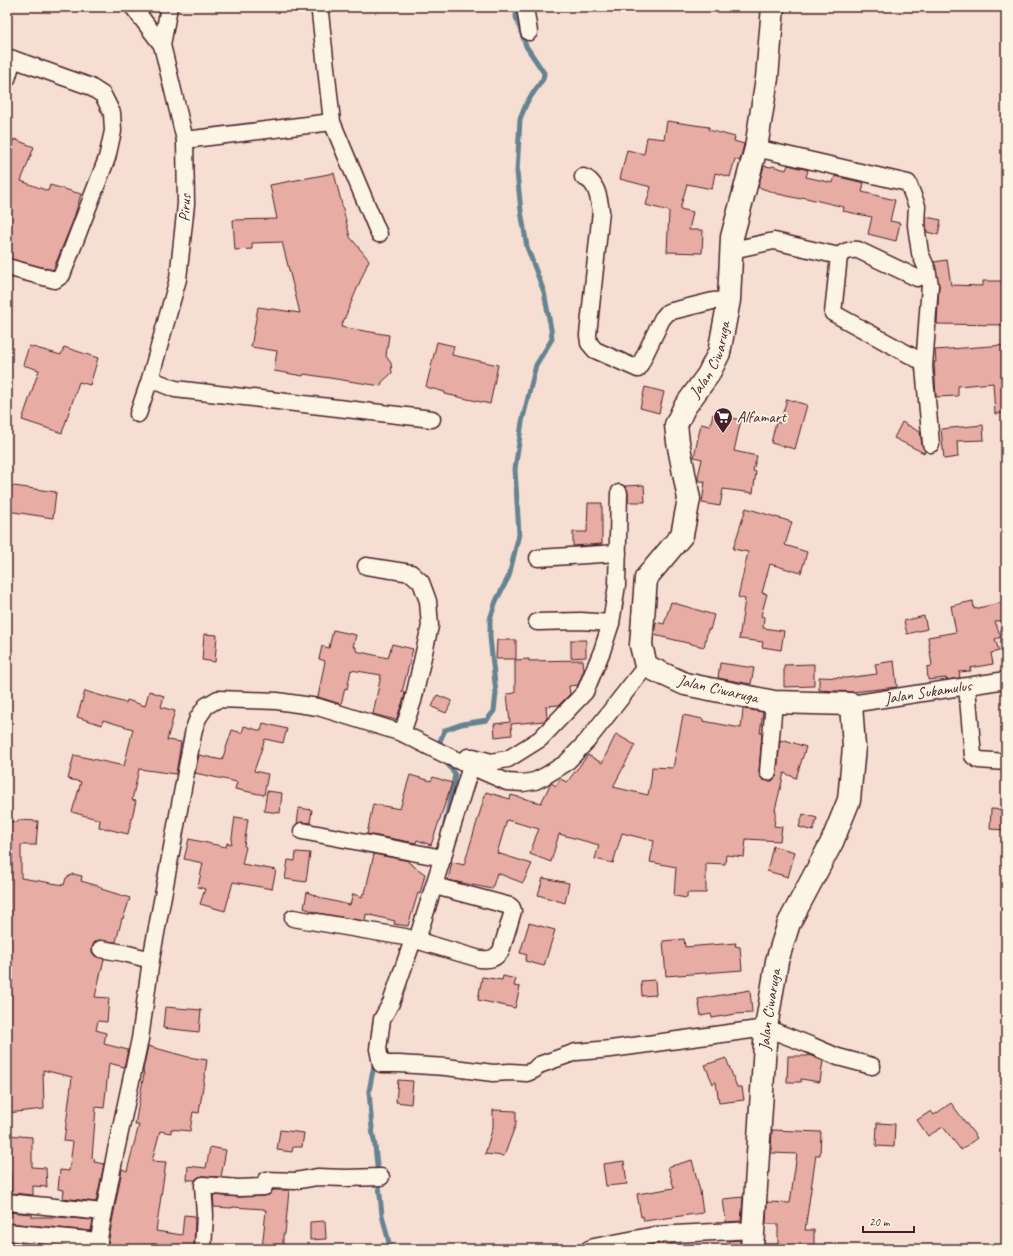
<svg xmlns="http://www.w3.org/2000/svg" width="1013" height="1256" font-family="Caveat,sans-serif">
	<rect width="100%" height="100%" fill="#f6dfd2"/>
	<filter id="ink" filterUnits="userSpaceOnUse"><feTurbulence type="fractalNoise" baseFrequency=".025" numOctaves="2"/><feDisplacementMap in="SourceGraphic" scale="8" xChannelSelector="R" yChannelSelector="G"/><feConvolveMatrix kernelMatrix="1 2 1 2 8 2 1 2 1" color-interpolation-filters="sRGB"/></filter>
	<g filter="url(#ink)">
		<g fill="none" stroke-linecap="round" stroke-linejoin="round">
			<g stroke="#668392" stroke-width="5">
				<polyline points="442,749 440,741 445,730 462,724 487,720 494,711 496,693 490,637 490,619 496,601 509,576 519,534 515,469 522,422 536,365 552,339 551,329 544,292 527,247 521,211 517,172 520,119 527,102 543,79 544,73 526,46 516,17 517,7"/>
				<polyline points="444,829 455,775 446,761"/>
				<polyline points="375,1060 369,1091 372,1129 375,1146 382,1215 389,1243 389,1249"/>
			</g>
		</g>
		<g fill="#e7ada4" stroke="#4a1f2b">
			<polygon points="667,121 709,127 709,130 735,137 734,141 744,144 740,161 735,159 730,177 715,173 712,189 687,184 680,209 693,212 689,230 703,230 702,253 667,252 669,211 646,205 651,187 620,179 627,150 644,154 647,137 664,139"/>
			<polygon points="14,139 34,147 21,181 48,191 50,185 81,194 73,221 53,270 7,258 7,159"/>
			<polygon points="788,165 808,170 806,177 833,183 835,176 864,183 862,192 895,200 890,221 900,223 896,241 868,234 872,217 843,211 844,207 802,197 801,199 778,194 758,187 764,166 772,167 772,166 786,170"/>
			<polygon points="334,173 350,237 369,260 341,327 389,335 386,356 391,363 392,373 382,382 381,386 304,374 303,376 274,371 277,351 251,347 258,307 300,313 282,242 252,243 252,249 235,250 233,220 277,219 270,185"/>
			<polygon points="926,217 941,220 938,235 927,232"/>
			<polygon points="947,260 951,285 983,286 983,281 1006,281 1006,325 937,324 939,286 934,262"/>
			<polygon points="437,342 454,346 452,355 498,365 490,404 445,394 445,392 426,387"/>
			<polygon points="1006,345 1006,413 995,414 993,383 958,386 958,396 936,397 934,362 936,362 935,350"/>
			<polygon points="29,346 61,355 64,347 98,358 90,385 79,382 62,433 22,420 39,370 23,365"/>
			<polygon points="645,387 664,392 659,413 640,408"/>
			<polygon points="787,399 807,405 795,449 771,443 776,422 780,423"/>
			<polygon points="713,414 741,420 734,451 757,456 753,471 756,472 753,493 723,489 720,506 702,503 705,482 698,480 698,477 702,459 694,457 701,424 710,426"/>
			<polygon points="902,422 920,432 922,445 925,451 924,453 894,438"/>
			<polygon points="983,425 984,440 957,441 958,457 944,459 941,429"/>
			<polygon points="7,485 56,492 53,518 7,511"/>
			<polygon points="644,485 645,502 628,502 628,493 625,486"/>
			<polygon points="588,503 602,503 602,544 573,546 573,532 587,532"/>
			<polygon points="746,508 792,522 785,545 807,552 801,573 770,564 762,593 767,594 761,616 764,617 763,628 784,631 781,650 762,647 763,642 739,639 745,599 738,597 748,552 733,549"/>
			<polygon points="973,601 974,609 1004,602 1006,610 1006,619 995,622 1001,637 995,639 999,651 991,653 993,664 970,668 971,671 959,672 960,678 946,680 946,678 928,680 927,667 932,666 928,637 956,632 951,606"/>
			<polygon points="671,602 714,615 710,630 708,629 704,647 654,635 656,622 664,624"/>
			<polygon points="924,616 927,629 907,634 904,621"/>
			<polygon points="333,630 356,635 353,647 356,647 356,651 388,658 392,644 413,649 402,692 405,693 404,698 396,720 373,714 381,675 351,670 347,689 345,688 341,704 318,697 325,661 319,659 322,646 329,648"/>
			<polygon points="204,634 217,635 215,662 202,660"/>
			<polygon points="497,640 516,640 516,659 496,659"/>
			<polygon points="571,640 586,640 586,657 571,658"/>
			<polygon points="529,659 529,661 583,660 584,670 578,685 569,686 570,694 559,705 546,706 547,718 544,721 511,724 512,735 495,737 494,724 510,722 507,694 515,693 515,660"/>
			<polygon points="894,661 897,687 853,692 819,690 819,677 846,678 877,674 875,664"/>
			<polygon points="720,663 754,668 751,684 718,678"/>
			<polygon points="814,664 814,686 784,687 784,665"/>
			<polygon points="85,691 126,703 127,700 145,706 149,691 164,696 161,707 175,711 167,740 181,742 176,774 139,769 132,800 136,801 128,834 99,827 100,820 72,812 81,782 68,779 74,755 124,766 133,729 103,720 102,725 77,717"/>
			<polygon points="437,695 452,701 446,713 432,707"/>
			<polygon points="743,709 763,712 760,733 762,733 759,771 760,776 763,780 768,781 772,781 776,777 777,773 780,740 784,741 785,740 806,747 796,778 784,773 775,810 776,810 774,826 782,827 780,841 746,839 744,857 726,855 725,864 706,863 706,893 687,893 687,898 674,896 676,867 650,862 654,841 622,833 613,863 595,859 599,845 559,834 551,862 530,854 536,836 539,829 507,820 497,853 532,864 523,883 497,873 492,889 448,880 452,862 464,865 486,792 510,799 511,795 541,803 551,783 556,786 560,779 567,782 588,755 602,763 616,734 635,745 613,787 648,795 651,780 652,767 673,768 683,715 703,719 703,721 741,728"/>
			<polygon points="263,723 287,729 283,743 265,739 254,771 268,774 264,795 235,789 237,782 195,773 199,755 222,760 232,730 242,733 244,726 261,731"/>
			<polygon points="410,775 431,781 433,777 452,783 431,845 417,840 416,843 367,834 373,804 400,809"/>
			<polygon points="267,791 282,793 280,813 264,811"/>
			<polygon points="299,808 312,810 310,823 303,822 297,824"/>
			<polygon points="991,809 1006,810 1006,830 990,829"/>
			<polygon points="803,814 817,818 813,831 799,827"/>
			<polygon points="235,817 248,819 244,846 246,847 242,864 276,870 272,889 233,882 225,911 200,904 205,889 198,887 203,863 184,859 189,839 226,847 227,843 231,844"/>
			<polygon points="18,820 38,821 36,845 21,845 21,878 64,885 66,878 73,874 82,876 81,881 102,887 101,889 130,898 123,919 122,918 116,942 98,940 94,943 92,948 92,952 95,956 104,959 95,997 109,998 107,1022 98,1021 96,1030 106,1033 104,1044 128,1050 124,1067 109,1063 104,1108 96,1107 92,1158 95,1159 94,1162 104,1164 96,1202 63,1198 64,1190 58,1189 60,1170 69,1171 73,1142 64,1141 72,1077 43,1070 44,1109 7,1113 7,1070 9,1044 7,1044 7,997 9,980 7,979 7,821 18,822"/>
			<polygon points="773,846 795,852 788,877 767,871"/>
			<polygon points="296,852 310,853 306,882 285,879 288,860 295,861"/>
			<polygon points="374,854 409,861 408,862 425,874 420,894 418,893 408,926 394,924 395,921 366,914 365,921 318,913 304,908 307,892 324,899 350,905 353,894 362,897 363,893 365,893"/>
			<polygon points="543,878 569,883 565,903 538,895"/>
			<polygon points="529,923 555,930 544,966 525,961 527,955 520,953"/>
			<polygon points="684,939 685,947 736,943 735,946 740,947 742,970 666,976 663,941"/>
			<polygon points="503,976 516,979 514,986 520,987 515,1008 478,1000 482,977 502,980"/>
			<polygon points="655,980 656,995 642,996 641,981"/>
			<polygon points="750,990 752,1013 735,1014 712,1018 711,1014 701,1016 698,999"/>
			<polygon points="165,1007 201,1010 199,1032 163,1028"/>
			<polygon points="148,1046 188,1057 207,1060 199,1113 193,1112 190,1131 171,1129 171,1133 160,1131 152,1161 166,1162 156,1231 182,1235 184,1215 195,1216 194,1249 107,1249 122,1169 127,1171 139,1125 135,1125 144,1074 143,1070"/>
			<polygon points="809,1055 823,1061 820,1082 801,1079 801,1082 787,1082 788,1056 808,1056"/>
			<polygon points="726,1058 737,1087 742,1087 744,1100 719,1103 716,1082 713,1084 705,1065"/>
			<polygon points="398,1080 413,1081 411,1104 396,1102"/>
			<polygon points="951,1103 977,1138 961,1150 943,1127 928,1136 917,1120 931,1111 934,1115"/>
			<polygon points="493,1110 516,1111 516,1124 504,1156 485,1154 493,1127"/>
			<polygon points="877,1123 895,1124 894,1147 876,1146"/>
			<polygon points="280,1130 304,1133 302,1147 293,1147 292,1152 277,1150"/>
			<polygon points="772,1130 821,1132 820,1155 816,1155 805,1230 814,1230 814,1249 778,1249 778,1224 766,1224 767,1202 790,1203 797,1154 771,1153"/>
			<polygon points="7,1135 32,1137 32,1167 46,1168 47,1187 33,1186 33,1195 11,1193 11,1175 7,1175"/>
			<polygon points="210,1147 226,1150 221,1177 203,1176 198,1177 195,1180 187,1180 188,1166 206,1168"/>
			<polygon points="692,1160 700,1191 703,1213 644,1221 643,1216 641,1217 637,1194 674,1188 668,1167"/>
			<polygon points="624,1161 627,1184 606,1186 603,1164"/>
			<polygon points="273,1190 289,1190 285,1234 283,1234 283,1249 262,1249 266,1210 264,1210 264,1209 232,1207 232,1208 214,1207 213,1195 238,1197 264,1196 269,1195"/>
			<polygon points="743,1197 741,1221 726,1222 723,1199"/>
			<polygon points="9,1212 32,1214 32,1217 59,1217 93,1220 91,1231 7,1223"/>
			<polygon points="325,1221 326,1239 310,1240 310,1222"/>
			<polygon points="740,1240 740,1249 729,1249 728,1241"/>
			<polygon points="41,1245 83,1249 41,1249"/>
		</g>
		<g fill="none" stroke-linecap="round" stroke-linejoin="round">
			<g stroke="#4a1f2b" stroke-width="19">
				<g id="street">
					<polyline points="133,7 162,45 185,140 186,204 178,279 150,379 138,414"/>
					<polyline points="321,7 320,13 332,122 379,234"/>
					<polyline points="525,7 529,32"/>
					<polyline points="162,45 169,7"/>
					<polyline points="7,57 89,86 103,95 112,113 113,131 107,158 62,275 55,280 7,267"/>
					<polyline points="7,79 13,59"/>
					<polyline points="185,140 332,122"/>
					<polyline points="756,148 908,183 917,206 916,225 920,253 927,269 930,285 924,367 931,444"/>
					<path d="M583 177C597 181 599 199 601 211L588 335 589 343 595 350 638 369 662 319 668 312 713 301 729 300"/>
					<polyline points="732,250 774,241 839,256 833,313 917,359"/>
					<path d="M839 256C845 251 850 249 858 250L917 278"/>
					<polyline points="150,379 175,389 432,419"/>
					<polyline points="538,558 618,553"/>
					<polyline points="366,566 411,573 421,582 428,601 430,626 413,701 402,733"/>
					<polyline points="537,622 581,621 611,623"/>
					<polyline points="967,687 973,756 979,760 1006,762"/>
					<path id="s1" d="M851 704 1006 680"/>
					<polyline points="468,757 473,757 491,762 508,759 540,739 585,692 602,651 611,623 617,585 619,493"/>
					<polyline points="768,772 774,702"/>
					<polyline points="302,831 443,858"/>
					<path d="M293 918 405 937 480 959C490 960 495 959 501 951L513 911 512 908 510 906 435 886"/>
					<polyline points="413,940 391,1003 382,1019 378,1049 381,1064 399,1064 446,1067 493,1073 510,1072 527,1073 534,1070 539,1065 576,1052 611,1049 766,1028 810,1045 838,1057 872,1066"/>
					<polyline points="417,940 471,766"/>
					<polyline points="101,949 124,953 151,960"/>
					<polyline points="7,1202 103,1212"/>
					<polyline points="7,1232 99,1241"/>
					<polyline points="97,1249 115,1155 140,1039 151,960 194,729 198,718 206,706 218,699 277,701 318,707 402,733 450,757 507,782 523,783 535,781 545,776 566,763 587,741 646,666"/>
					<polyline points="203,1249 205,1215 203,1185 239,1188 264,1187 266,1180 295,1181 317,1177 345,1178 381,1177"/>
					<polyline points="589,1249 594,1247 655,1235 754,1230"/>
				</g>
			</g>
			<g stroke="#4a1f2b" stroke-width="25">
				<g id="secondary">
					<path id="s2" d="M752 1249 766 1028 777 961 789 923 832 842 849 800 854 747 851 704 774 702 685 684 646 666 641 645 646 578 682 535 689 499 678 442 676 425 684 408 708 375 719 353 729 300 732 237 756 148 767 78 773 7"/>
				</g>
			</g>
			<use href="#street" stroke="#fcf5e5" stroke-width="16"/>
			<use href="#secondary" stroke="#fcf5e5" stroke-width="22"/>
		</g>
	</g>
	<defs>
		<g id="supermarket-pin" transform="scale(1)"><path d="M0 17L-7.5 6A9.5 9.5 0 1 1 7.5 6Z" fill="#4a1f2b" stroke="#fcf5e5"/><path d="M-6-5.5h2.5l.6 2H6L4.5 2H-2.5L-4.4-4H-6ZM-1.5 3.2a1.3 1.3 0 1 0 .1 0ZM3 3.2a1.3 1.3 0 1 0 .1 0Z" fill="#fff"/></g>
	</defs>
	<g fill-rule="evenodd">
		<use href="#supermarket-pin" x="723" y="417"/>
	</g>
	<g text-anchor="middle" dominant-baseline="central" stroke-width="3.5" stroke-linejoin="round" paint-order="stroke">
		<g font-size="16" fill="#4a1f2b" stroke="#fcf5e5">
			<text transform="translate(185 208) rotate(-87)">Pirus</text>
			<text stroke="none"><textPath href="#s2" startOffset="1105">Jalan Ciwaruga</textPath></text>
			<text transform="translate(718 689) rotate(13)">Jalan Ciwaruga</text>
			<text stroke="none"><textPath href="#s1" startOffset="78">Jalan Sukamulus</textPath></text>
			<text stroke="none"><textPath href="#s2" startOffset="240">Jalan Ciwaruga</textPath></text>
		</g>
		<g font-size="16" fill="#4a1f2b" stroke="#fcf5e5" text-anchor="start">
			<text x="737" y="417">Alfamart</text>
		</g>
	</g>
	<rect width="1013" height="1256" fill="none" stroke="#fcf5e5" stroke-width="24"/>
	<rect x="12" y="12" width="989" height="1232" fill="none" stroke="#4a1f2b" stroke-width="1.5" filter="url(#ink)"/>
	<path d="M863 1226v6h51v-6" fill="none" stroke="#4a1f2b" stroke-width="2"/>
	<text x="869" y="1226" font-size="12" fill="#4a1f2b" stroke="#fcf5e5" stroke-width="3" paint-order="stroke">20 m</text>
</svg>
